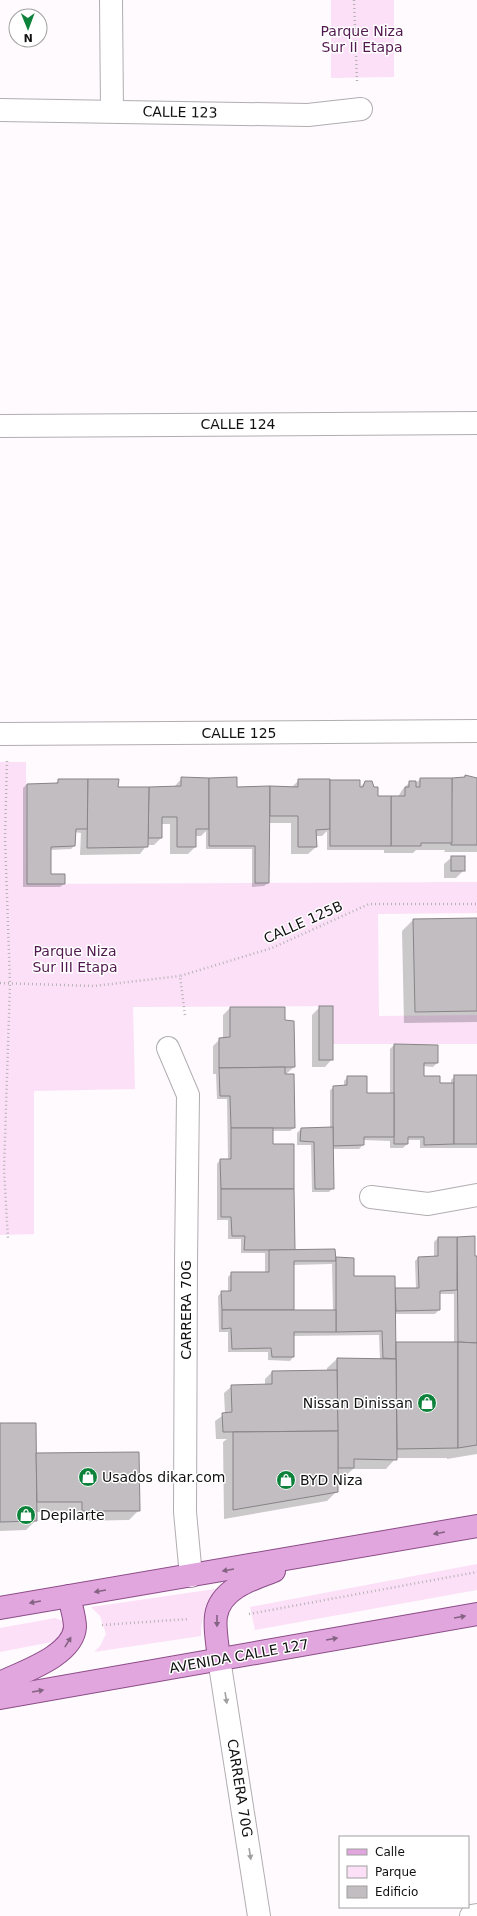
<svg xmlns="http://www.w3.org/2000/svg" width="477" height="1916" font-family="'DejaVu Sans',sans-serif">
	<rect width="100%" height="100%" fill="#fefafd"/>
	<g fill="#fbe0f8">
		<polygon points="331,0 394,0 394,77 331,78"/>
		<polygon points="0,762 26,762 27,884 477,882 477,913 378,914 379,1016 477,1015 477,1044 333,1044 333,1006 133,1007 135,1089 34,1091 34,1234 0,1235"/>
		<polygon points="477,1564 477,1590 255,1630 250,1607"/>
		<path d="M222 1588C207 1602 201 1615 201 1636L94 1652 100 1646 106 1634 100 1616 91 1607Z"/>
		<polygon points="55,1618 63,1621 67,1627 57,1641 0,1652 0,1628"/>
	</g>
	<g fill="#0003" fill-rule="evenodd">
		<polygon points="465,776 477,779 477,852 444,852 445,850 416,850 413,853 384,853 384,850 327,850 327,831 322,836 315,836 316,847 308,854 291,854 291,823 269,823 268,883 264,886 252,887 252,849 206,849 206,831 201,836 195,836 195,847 188,854 170,854 170,824 161,824 161,838 154,845 147,845 140,854 80,855 81,833 74,832 74,846 71,849 50,850 51,875 64,884 60,887 23,887 23,788 27,784 55,784 59,780 117,788 174,787 182,778 236,788 291,788 299,780 329,781 360,792 361,786 365,782 377,797 398,797 402,790 410,782 417,782 420,779 463,778"/>
		<polygon points="452,857 464,870 456,878 444,878 444,864"/>
		<polygon points="477,919 477,1022 404,1023 402,931 413,920"/>
		<polygon points="320,1007 332,1059 325,1067 312,1067 312,1015"/>
		<path d="M230 1008 284 1021 294 1067 285 1075 294 1128 290 1131H272V1145L294 1251 335 1258 353 1259V1277L394 1289H416L415 1261 419 1257H434V1242L438 1238 474 1237V1257H477V1454L447 1459V1458H396L386 1469H353L343 1478H337V1491L327 1501 224 1519 223 1442 227 1439H216L215 1421 225 1414 224 1393 232 1386H265V1379L272 1372 327 1371V1368L337 1359H380L379 1335 293 1336V1357L290 1361 268 1360V1352H228V1332H219L218 1296 222 1292H228V1277L232 1273H265V1253H241V1239H228V1220H217V1164L220 1160H228L227 1099H217L216 1074H213V1046L220 1039H223V1015ZM332 1264 333 1311H293V1265ZM439 1294H454V1343H397L395 1344V1314H435L439 1310Z"/>
		<polygon points="394,1045 437,1046 437,1063 433,1067 423,1066 423,1077 439,1084 451,1084 451,1080 455,1076 477,1076 477,1148 420,1148 420,1140 407,1140 407,1144 403,1148 390,1148 390,1141 363,1140 363,1145 359,1149 332,1149 333,1188 329,1192 312,1192 311,1145 297,1145 297,1133 301,1129 330,1128 330,1090 334,1087 344,1086 344,1081 348,1077 366,1094 390,1094 390,1049"/>
		<polygon points="0,1424 35,1454 139,1510 129,1520 73,1521 73,1511 36,1512 36,1520 26,1530 0,1531"/>
	</g>
	<g fill="#c1bdc0" stroke="#878387">
		<polygon points="465,775 477,778 477,845 451,845 452,778 465,777"/>
		<polygon points="181,777 209,778 209,829 196,829 196,847 177,847 177,817 162,817 162,838 148,838 149,787 181,786"/>
		<polygon points="237,777 237,787 270,786 269,883 255,883 255,846 209,846 209,778"/>
		<polygon points="420,778 452,778 452,843 421,843 421,846 391,846 391,796 405,796 405,787 409,787 409,781 416,781 416,787 420,787"/>
		<polygon points="58,779 88,779 88,829 76,829 75,846 51,847 51,874 65,874 65,884 27,884 27,784 58,783"/>
		<polygon points="88,779 119,779 118,787 149,787 148,847 87,848"/>
		<polygon points="298,779 330,779 330,829 316,830 317,847 298,847 298,816 270,816 270,786 298,787"/>
		<polygon points="330,780 360,780 360,787 363,787 365,781 372,781 374,787 378,787 378,796 391,796 391,846 330,846"/>
		<rect x="451" y="856" width="14" height="15"/>
		<polygon points="477,918 477,1011 415,1012 413,919"/>
		<rect x="319" y="1006" width="14" height="54"/>
		<polygon points="230,1007 285,1007 285,1020 294,1021 295,1067 219,1068 219,1038 230,1037"/>
		<polygon points="394,1044 438,1045 438,1063 424,1063 424,1076 440,1076 440,1083 454,1083 454,1144 424,1145 424,1137 408,1137 408,1144 394,1144"/>
		<polygon points="285,1067 285,1074 294,1074 295,1128 231,1128 230,1096 220,1096 219,1068"/>
		<rect x="454" y="1075" width="23" height="69"/>
		<polygon points="347,1076 367,1076 367,1093 394,1093 394,1137 364,1137 364,1145 333,1146 333,1086 347,1085"/>
		<polygon points="333,1127 334,1189 315,1189 314,1142 300,1141 301,1128"/>
		<polygon points="231,1128 273,1128 273,1144 294,1144 294,1189 221,1189 220,1159 231,1159"/>
		<polygon points="221,1189 294,1189 295,1250 244,1250 245,1236 232,1236 231,1217 221,1217"/>
		<polygon points="475,1236 475,1256 477,1256 477,1343 458,1342 457,1237"/>
		<polygon points="438,1237 457,1237 457,1290 440,1291 440,1310 396,1311 395,1288 419,1288 418,1257 438,1256"/>
		<polygon points="335,1249 336,1261 294,1261 294,1310 222,1310 221,1291 231,1291 231,1272 269,1272 269,1250"/>
		<polygon points="336,1257 354,1258 354,1276 395,1276 396,1359 383,1358 382,1331 336,1332"/>
		<polygon points="222,1310 336,1310 336,1332 294,1332 294,1357 272,1357 271,1348 232,1349 231,1328 222,1329"/>
		<polygon points="396,1342 458,1342 458,1448 397,1449"/>
		<polygon points="458,1342 477,1343 477,1445 458,1448"/>
		<polygon points="337,1358 396,1359 397,1460 354,1459 354,1468 338,1468"/>
		<polygon points="337,1370 338,1431 223,1432 222,1413 232,1412 231,1385 272,1384 272,1371"/>
		<polygon points="0,1423 36,1423 37,1521 0,1522"/>
		<polygon points="338,1431 338,1492 233,1510 233,1432"/>
		<polygon points="139,1452 140,1511 82,1511 82,1502 37,1502 36,1453"/>
	</g>
	<g fill="none" stroke-linecap="round" stroke-linejoin="round">
		<g stroke="#b1adb1" stroke-width="24">
			<g id="street">
				<polyline points="111,0 112,111"/>
				<polyline points="0,110 308,115 361,109"/>
				<polyline points="0,426 477,423"/>
				<polyline points="0,734 477,731"/>
				<polyline points="168,1048 188,1095 186,1262 185,1512 191,1576"/>
				<polyline points="371,1197 428,1204 477,1195"/>
				<polyline points="219,1659 259,1916"/>
				<polyline points="471,1916 477,1915"/>
			</g>
		</g>
		<g stroke="#8c4c88" stroke-width="24">
			<g id="primary">
				<polyline points="0,1608 477,1526"/>
				<path d="M219 1659C218 1647 214 1628 216 1616 220 1589 252 1579 274 1571"/>
				<path d="M0 1683C22 1672 73 1656 75 1627 75 1618 71 1606 69 1596"/>
				<polyline points="0,1698 477,1614"/>
			</g>
		</g>
		<g stroke="#b6b3b5" stroke-width="2.5" stroke-dasharray="1 3" stroke-linecap="butt">
			<polyline points="354,0 357,81"/>
			<polyline points="7,761 5,837 10,984 4,1170 8,1239"/>
			<polyline points="0,983 94,986 180,976"/>
			<polyline points="185,1015 180,976 272,948 369,904 477,904"/>
			<polyline points="249,1614 477,1572"/>
			<polyline points="102,1625 189,1619"/>
		</g>
		<use href="#street" stroke="#fff" stroke-width="22"/>
		<use href="#primary" stroke="#e1a6dd" stroke-width="22"/>
	</g>
	<defs><path id="oneway-solid" d="M-6-.8H1V-3.2L6.5 0L1 3.2V.8H-6Z"/></defs>
	<g fill="#846382">
		<use href="#oneway-solid" transform="translate(439 1533) rotate(170)"/>
		<use href="#oneway-solid" transform="translate(228 1570) rotate(170)"/>
		<use href="#oneway-solid" transform="translate(100 1591) rotate(170)"/>
		<use href="#oneway-solid" transform="translate(35 1602) rotate(170)"/>
		<use href="#oneway-solid" transform="translate(460 1617) rotate(-10)"/>
		<use href="#oneway-solid" transform="translate(217 1621) rotate(90)"/>
		<use href="#oneway-solid" transform="translate(332 1639) rotate(-10)"/>
		<use href="#oneway-solid" transform="translate(68 1642) rotate(-58)"/>
		<use href="#oneway-solid" transform="translate(38 1691) rotate(-10)"/>
	</g>
	<g fill="#a0a0a0">
		<use href="#oneway-solid" transform="translate(226 1698) rotate(81)"/>
		<use href="#oneway-solid" transform="translate(250 1854) rotate(81)"/>
	</g>
	<defs>
		<g id="shop-disc" transform="scale(1)"><circle r="9.5" fill="#0d823b" stroke="#fff"/><path d="M-5-2.5h2.3a2.7 3.5 0 0 1 5.4 0H5L5.5 6h-11ZM-1.5-2.5h3a1.5 2.3 0 0 0-3 0Z" fill="#fff"/></g>
	</defs>
	<g fill-rule="evenodd">
		<use href="#shop-disc" x="427" y="1403"/>
		<use href="#shop-disc" x="88" y="1477"/>
		<use href="#shop-disc" x="286" y="1480"/>
		<use href="#shop-disc" x="26" y="1515"/>
	</g>
	<g text-anchor="middle" dominant-baseline="central" stroke-width="3" stroke-linejoin="round" paint-order="stroke">
		<g font-size="14" fill="#521950" stroke="#fff">
			<text x="362" y="31">Parque Niza<tspan x="362" dy="16">Sur II Etapa</tspan></text>
			<text x="75" y="951">Parque Niza<tspan x="75" dy="16">Sur III Etapa</tspan></text>
		</g>
		<g font-size="14" fill="#121112" stroke="#fff">
			<text transform="translate(180 112) rotate(1)">CALLE 123</text>
			<text x="238" y="424">CALLE 124</text>
			<text x="239" y="733">CALLE 125</text>
			<text transform="translate(303 922) rotate(-24)">CALLE 125B</text>
			<text transform="translate(186 1310) rotate(-90)">CARRERA 70G</text>
			<text transform="translate(239 1656) rotate(-10)">AVENIDA CALLE 127</text>
			<text transform="translate(240 1788) rotate(81)">CARRERA 70G</text>
		</g>
		<g font-size="14" fill="#121112" stroke="#fff" text-anchor="start">
			<text x="413" y="1403" text-anchor="end">Nissan Dinissan</text>
			<text x="102" y="1477">Usados dikar.com</text>
			<text x="300" y="1480">BYD Niza</text>
			<text x="40" y="1515">Depilarte</text>
		</g>
	</g>
	<rect x="339" y="1836" width="130" height="72" fill="#ffffff" stroke="#a0a0a0"/>
	<rect x="347" y="1849" width="20" height="6" fill="#e1a6dd" stroke="#a0a0a0"/>
	<text x="375" y="1856" font-size="12" fill="#121112">Calle</text>
	<rect x="347" y="1866" width="20" height="12" fill="#fbe0f8" stroke="#a0a0a0"/>
	<text x="375" y="1876" font-size="12" fill="#121112">Parque</text>
	<rect x="347" y="1886" width="20" height="12" fill="#c1bdc0" stroke="#a0a0a0"/>
	<text x="375" y="1896" font-size="12" fill="#121112">Edificio</text>
	<g transform="translate(28 28) rotate(179)"><circle r="19" fill="#ffffff" stroke="#a0a0a0"/>
	<path d="M0-3L7 15L0 10L-7 15Z" fill="#0d823b"/>
	<text y="-6" font-size="11" font-weight="bold" text-anchor="middle" fill="#121112">N</text>
	</g>
</svg>
